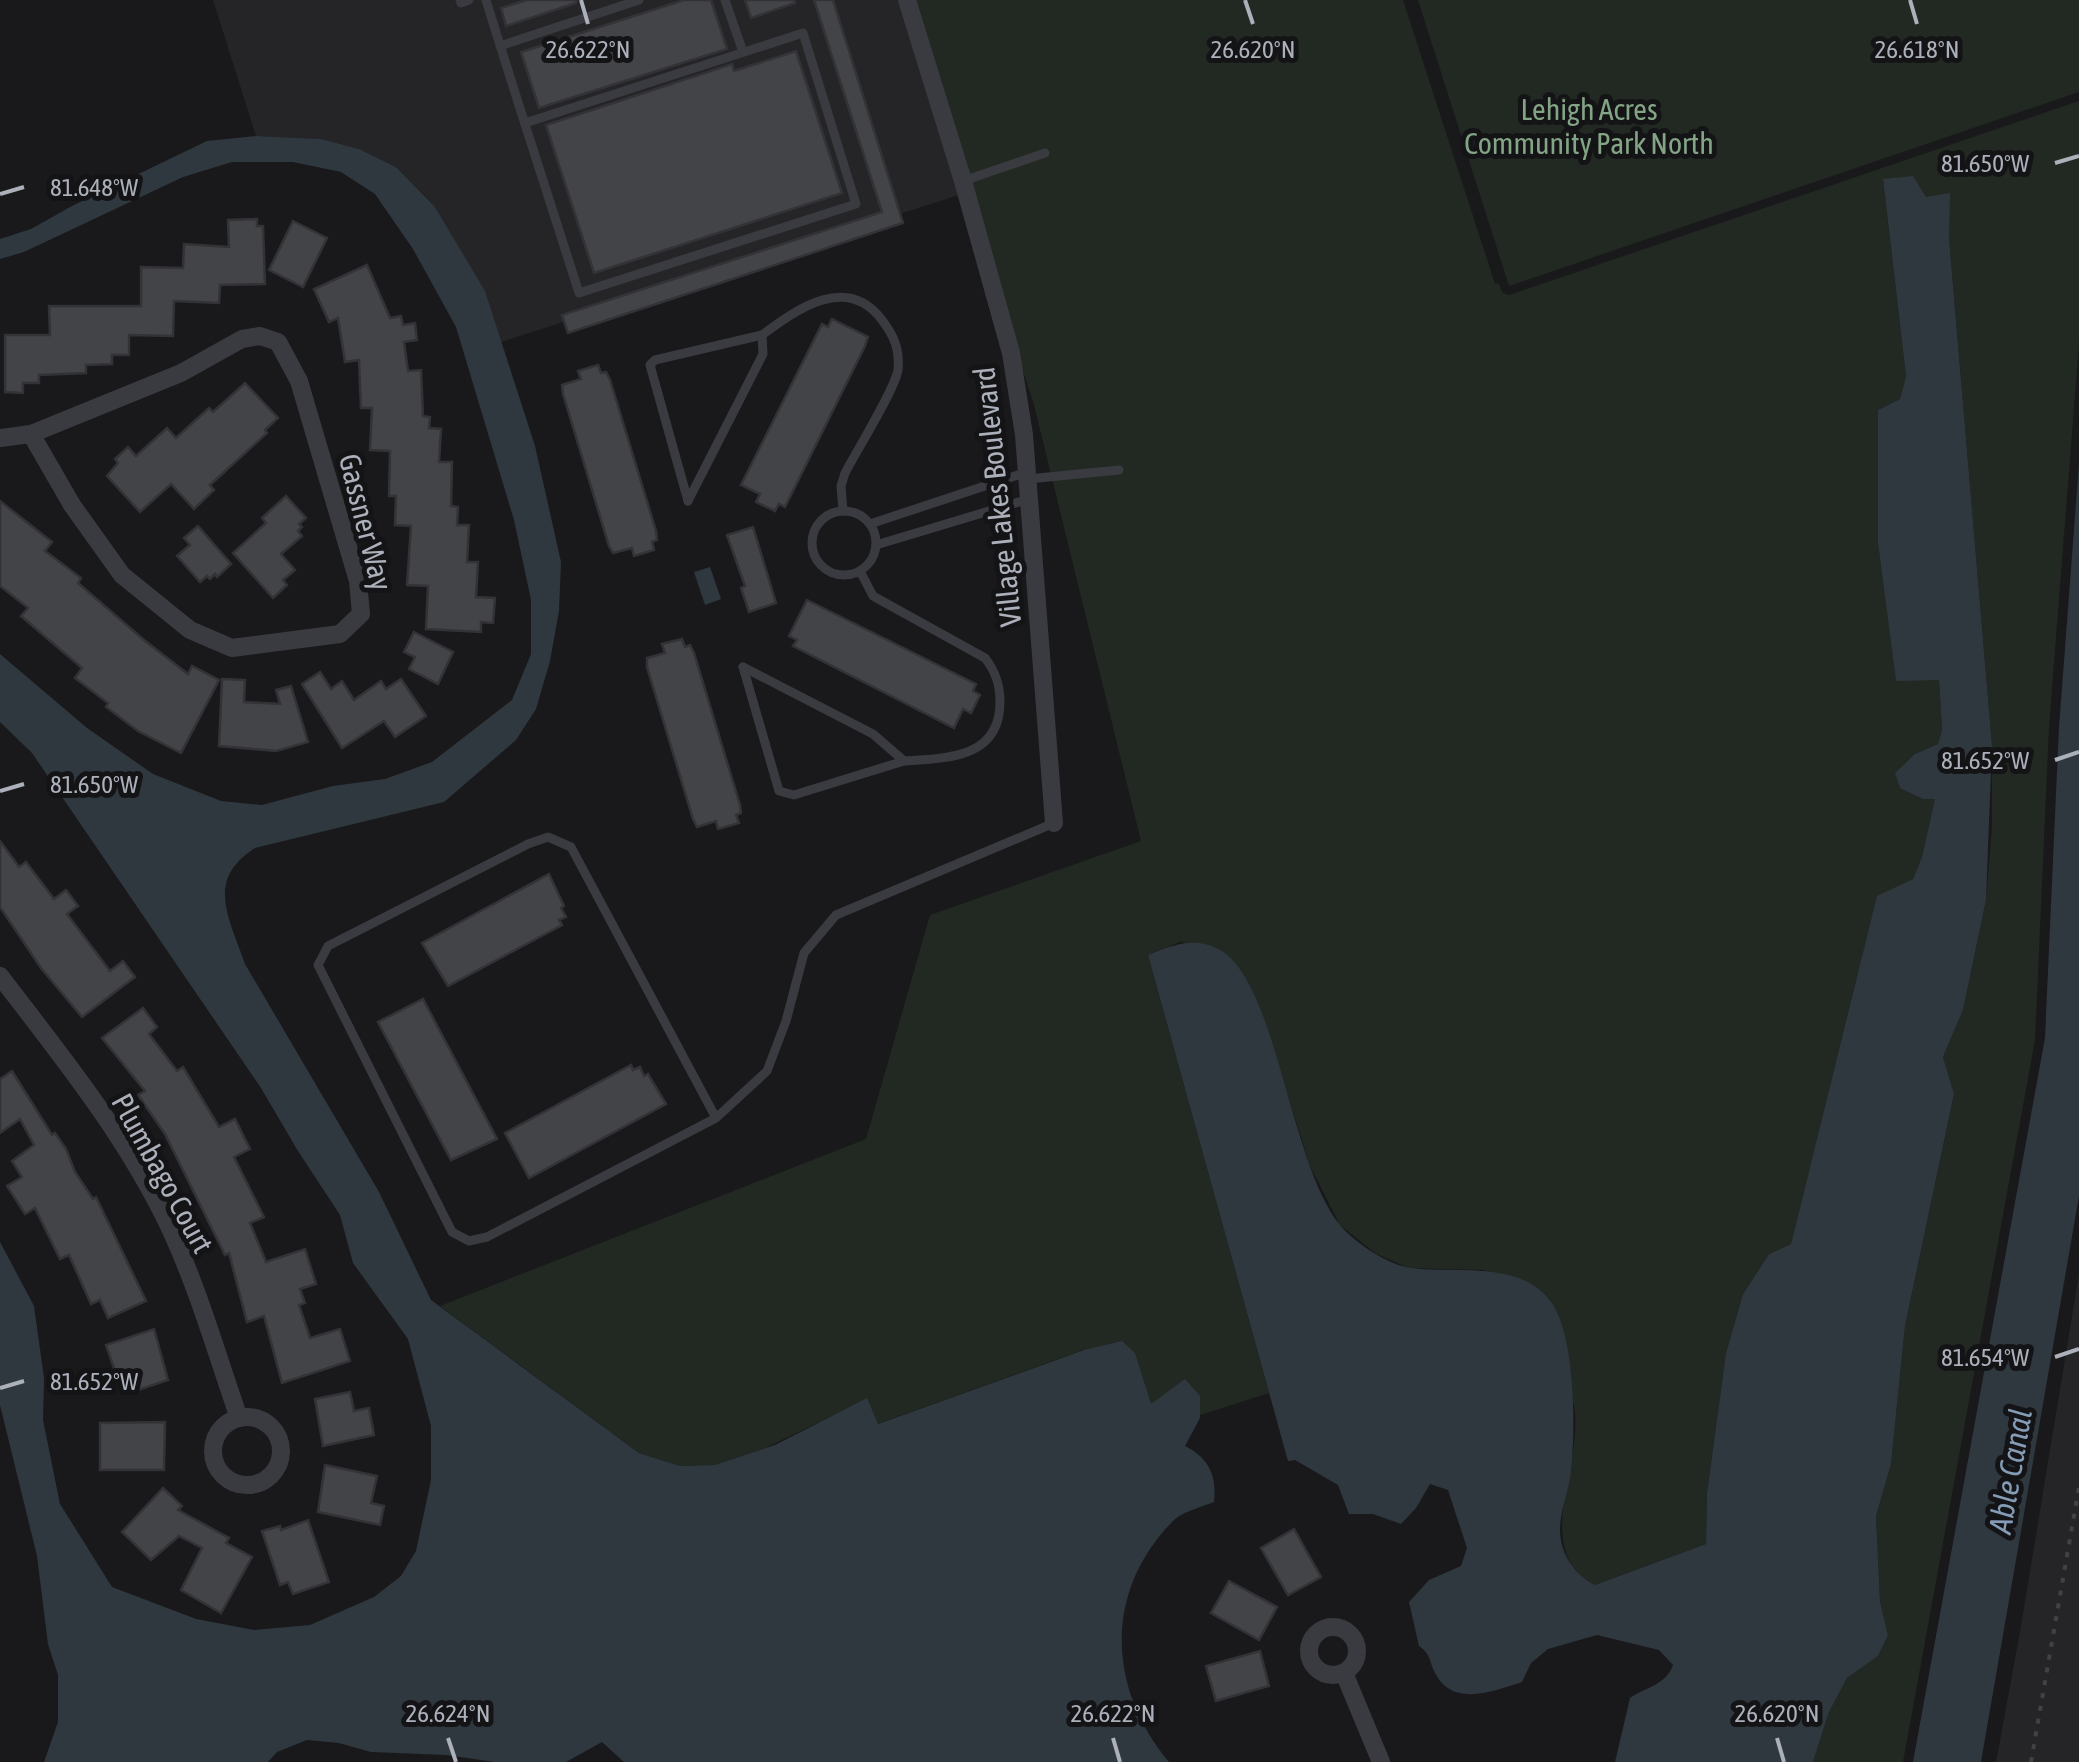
<svg xmlns="http://www.w3.org/2000/svg" width="2079" height="1762" font-family="'Asap Condensed',sans-serif">
	<rect width="100%" height="100%" fill="#19191b"/>
	<g fill="#252528">
		<polygon points="213,0 903,0 965,193 501,342 484,291 435,207 396,167 359,149 321,139 256,136"/>
		<polygon points="2079,1274 2079,1762 1996,1762 2020,1632"/>
	</g>
	<g fill="#212922">
		<path d="M903 0H1403L1495 284 1498 283 1503 293 1509 295 2079 101V343L2049 727 2035 1040 1903 1762H1813L1829 1712 1847 1678 1878 1656 1888 1637 1880 1601 1876 1516 1891 1464 1905 1326 1954 1095 1943 1057 1963 1010 1986 900 1992 826V746L1949 238V194L1926 198 1883 180 1906 376 1900 399 1878 410V543L1896 680H1939L1942 730 1938 744 1915 754 1935 799 1922 857 1913 879 1877 897 1791 1244 1769 1254 1743 1294 1726 1353 1707 1493 1706 1544 1595 1585C1529 1551 1585 1462 1574 1406 1572 1395 1559 1382 1553 1373 1530 1338 1507 1304 1484 1270L1408 1268 1375 1253 1340 1225 1310 1166 1268 1032 1182 941 1148 955 1269 1393 1200 1415V1396L1152 1405 1083 1350 877 1424 867 1399 759 1451 715 1465 680 1466 639 1453 440 1306 866 1139 930 915 1141 841 1034 405Z"/>
		<polygon points="1418,0 2079,0 2079,92 1509,286"/>
	</g>
	<g fill="#2f383f">
		<path d="M256 136 321 139 359 149 396 167 435 207 485 291 535 446 561 562 559 611 550 661 536 709 516 740 444 802 255 848C205 880 229 917 245 964L379 1192 431 1300 639 1453 680 1466 715 1465 775 1445 867 1398 878 1424 1084 1350 1122 1341 1135 1353 1151 1404 1185 1379 1200 1396V1418L1185 1446C1209 1458 1217 1476 1214 1502 1201 1507 1181 1512 1172 1522 1103 1593 1108 1689 1169 1762H624L602 1742 566 1762H495L446 1755 371 1752 339 1743 307 1740 277 1752 268 1762H44L58 1722V1675L48 1644 37 1556 0 1405V1242L34 1306 44 1378 43 1420 60 1504 112 1587 196 1619 254 1630 310 1625 374 1597 401 1576 416 1551 431 1480V1426L408 1339 353 1263 340 1215 298 1151 261 1088 32 753 0 722V654L87 728 153 774 221 801 262 805 333 786 385 779 432 762 512 700 531 654V600L514 520 456 327 413 249 375 194 341 172 293 162H232L183 177 24 252 0 259V239L31 229 72 206 207 141Z"/>
		<path d="M1913 176 1926 197 1950 193 1949 238 1992 746 1986 900 1963 1010 1943 1057 1954 1094 1905 1326 1891 1464 1876 1516 1880 1601 1888 1636 1878 1656 1847 1678 1829 1712 1813 1762H1615L1630 1698C1646 1687 1666 1685 1673 1665L1659 1650 1597 1635 1548 1649 1531 1663 1522 1682C1493 1691 1453 1708 1435 1673 1429 1661 1431 1654 1419 1646L1409 1602 1429 1580 1461 1566 1467 1548 1448 1490 1430 1484 1416 1508 1401 1524 1373 1514H1349L1338 1485 1295 1460 1288 1461 1148 955C1172 945 1196 936 1220 950 1277 982 1290 1165 1340 1225 1355 1243 1388 1265 1411 1268 1456 1274 1524 1259 1553 1305 1576 1341 1576 1436 1570 1478 1567 1495 1560 1513 1560 1530 1560 1554 1575 1575 1595 1585L1706 1544 1707 1493 1726 1353 1743 1294 1769 1254 1791 1244 1877 896 1913 879 1922 857 1935 799H1923L1900 788 1895 773 1915 754 1938 744 1942 730 1939 680 1896 681 1878 543V410L1900 399 1906 376 1883 179Z"/>
		<polygon points="2079,464 2079,1196 1981,1762 1913,1762 2045,1038 2059,727"/>
		<polygon points="710,567 721,599 705,605 694,572"/>
	</g>
	<g fill="#434448" stroke="#333337" stroke-width="2.5">
		<polygon points="527,0 576,0 576,3 506,26 501,8"/>
		<polygon points="684,0 711,0 727,49 539,108 521,52"/>
		<polygon points="745,0 794,0 795,3 751,18"/>
		<polygon points="814,0 833,0 903,223 568,333 562,315 882,212"/>
		<polygon points="796,51 842,193 594,273 546,125 732,64 734,71"/>
		<polygon points="257,219 257,226 263,226 265,284 220,285 219,303 174,301 173,336 129,335 129,355 112,355 112,364 86,365 86,373 39,375 39,383 23,383 23,393 5,392 5,335 50,335 49,306 141,306 141,267 183,268 184,244 229,247 228,220"/>
		<polygon points="293,221 327,238 303,287 269,270"/>
		<polygon points="367,265 390,318 401,316 403,325 415,323 417,340 404,342 408,371 421,370 423,416 430,417 429,428 441,429 439,462 452,462 451,506 458,507 457,525 469,525 467,562 478,562 476,597 495,598 493,623 481,622 481,632 426,629 428,586 407,585 411,526 395,525 396,496 389,496 390,451 370,450 372,408 361,408 359,360 345,362 338,318 329,322 314,289"/>
		<polygon points="832,319 868,337 865,346 785,507 779,504 775,511 756,502 760,494 741,485 822,324 828,327"/>
		<polygon points="598,365 601,373 606,372 610,380 656,531 657,540 652,542 654,550 634,556 632,548 613,553 609,546 563,394 562,385 581,379 578,371"/>
		<polygon points="245,383 278,418 265,430 267,433 210,485 214,490 194,509 171,484 140,512 107,476 118,463 115,459 128,447 136,456 167,428 176,438 209,408 213,412"/>
		<polygon points="286,496 306,518 299,524 302,527 298,531 302,536 281,554 295,570 283,580 287,585 273,598 233,553 266,523 262,518"/>
		<polygon points="0,501 52,542 45,551 81,578 78,583 144,640 188,674 192,666 219,680 181,753 138,731 106,707 108,703 75,678 82,668 21,616 28,608 0,586"/>
		<polygon points="198,526 231,564 217,577 215,574 210,579 207,576 200,582 177,556 190,545 184,538"/>
		<polygon points="753,527 776,603 749,612 741,588 745,586 727,535"/>
		<polygon points="807,600 976,684 973,691 980,695 971,713 963,709 954,728 793,646 797,640 789,636"/>
		<polygon points="414,632 453,652 438,684 409,669 415,657 404,652"/>
		<polygon points="682,639 685,647 690,645 694,653 740,805 741,813 736,815 739,823 718,829 716,821 697,827 693,819 647,667 647,658 665,653 662,644"/>
		<polygon points="320,672 331,689 342,681 354,700 381,681 386,689 401,679 426,716 395,737 384,721 342,748 302,684"/>
		<polygon points="222,679 245,680 244,702 280,704 276,690 291,686 308,742 276,751 219,746"/>
		<polygon points="0,841 19,867 26,862 54,899 66,890 78,906 67,914 110,971 123,961 135,977 82,1017 41,968 0,907"/>
		<polygon points="549,874 564,906 561,908 566,917 559,920 562,925 448,986 422,943"/>
		<polygon points="423,999 497,1139 451,1160 378,1022"/>
		<polygon points="143,1008 157,1027 149,1034 177,1071 183,1067 219,1127 235,1119 250,1149 234,1157 264,1217 250,1223 266,1262 305,1249 316,1284 300,1289 305,1303 299,1305 310,1338 340,1329 350,1361 282,1383 264,1316 247,1322 229,1253 225,1255 165,1134 138,1095 145,1091 102,1038"/>
		<polygon points="631,1065 633,1070 640,1067 644,1076 648,1074 666,1104 529,1178 505,1133"/>
		<polygon points="12,1071 52,1135 55,1133 66,1149 75,1172 93,1199 96,1197 146,1301 108,1318 100,1300 91,1304 69,1255 60,1259 35,1208 25,1214 7,1186 22,1177 12,1161 34,1145 20,1119 0,1133 0,1079"/>
		<polygon points="154,1329 168,1380 138,1390 135,1382 130,1384 126,1371 116,1374 106,1345"/>
		<polygon points="350,1392 354,1411 369,1408 374,1435 323,1446 315,1399"/>
		<polygon points="165,1422 164,1470 100,1470 100,1423"/>
		<polygon points="325,1465 377,1476 371,1503 384,1506 380,1525 318,1512"/>
		<polygon points="163,1488 182,1506 178,1510 229,1538 226,1543 252,1557 221,1613 181,1590 202,1548 179,1536 151,1560 122,1532"/>
		<polygon points="308,1520 329,1582 293,1594 288,1582 280,1585 262,1531 280,1526 281,1530"/>
		<polygon points="1294,1529 1321,1577 1288,1595 1261,1548"/>
		<polygon points="1229,1581 1277,1607 1259,1640 1211,1613"/>
		<polygon points="1260,1651 1269,1686 1216,1701 1206,1666"/>
	</g>
	<g fill="none" stroke-linecap="round" stroke-linejoin="round">
		<polyline stroke="#404247" stroke-width="4" stroke-dasharray="5 8" stroke-linecap="butt" points="2031,1762 2079,1487"/>
		<g stroke="#3a3b40" stroke-width="9">
			<polyline points="460,0 461,3 469,0"/>
			<path d="M486 0C516 98 548 195 579 293L856 204 803 33 525 123"/>
			<polyline points="725,0 743,52"/>
			<polyline points="500,46 639,0"/>
			<polyline points="963,181 1045,153"/>
			<polyline points="1028,479 1119,470"/>
			<path d="M688 501 763 354 762 335C797 309 847 273 882 320 894 336 900 349 898 370 895 389 856 452 845 473L841 486 843 511"/>
			<polyline points="688,501 650,365 655,360 762,335"/>
			<circle cx="844" cy="543" r="32"/>
			<polyline points="870,524 1027,472"/>
			<polyline points="876,545 1029,499"/>
			<path d="M743 667 873 734 904 761C946 758 1000 759 1000 702 1000 685 996 672 985 658L873 596 860 571"/>
			<polyline points="743,667 779,791 794,795 904,761"/>
			<polyline points="716,1118 571,847 548,837 528,844 328,946 318,965 452,1232 469,1241 487,1237 716,1118 767,1071 786,1021 804,953 836,915 1054,823"/>
		</g>
		<g stroke="#3a3b40" stroke-width="18">
			<polyline points="907,0 963,181 1011,353 1024,435 1054,823"/>
			<polygon points="260,336 278,342 299,381 358,581 361,614 340,634 232,648 190,630 122,575 72,505 31,434 181,373 242,339"/>
			<polyline points="0,438 31,434"/>
			<path d="M0 976C63 1058 131 1142 174 1237 200 1295 218 1358 239 1418"/>
			<circle cx="247" cy="1451" r="34"/>
			<circle cx="1333" cy="1651" r="24"/>
			<polyline points="1344,1673 1381,1762"/>
		</g>
	</g>
	<path fill="none" stroke="#acb0ba" stroke-width="4" d="M581 0 588 24M1245 0 1253 24M1910 0 1917 24M2055 163 2079 156M0 194 24 187M2055 760 2079 752M0 791 24 784M2055 1357 2079 1349M0 1388 24 1381M448 1738 456 1762M1113 1738 1120 1762M1777 1738 1784 1762"/>
	<g text-anchor="middle" dominant-baseline="central" stroke-width="10" stroke-linejoin="round" paint-order="stroke">
		<g font-size="30" fill="#83a586" stroke="#141416">
			<text x="1589" y="109">Lehigh Acres<tspan x="1589" dy="34">Community Park North</tspan></text>
		</g>
		<g font-size="30" fill="#acb0ba" stroke="#141416">
			<text transform="translate(997 497) rotate(-96)">Village Lakes Boulevard</text>
			<text transform="translate(366 522) rotate(76)">Gassner Way</text>
			<text transform="translate(163 1173) rotate(61)">Plumbago Court</text>
		</g>
		<g font-size="32" font-style="italic" fill="#849cb5" stroke="#141416">
			<text transform="translate(2010 1471) rotate(-80)">Able Canal</text>
		</g>
	</g>
	<g font-size="25" text-anchor="middle" fill="#acb0ba" stroke="#141416" stroke-width="10" stroke-linejoin="round" paint-order="stroke">
		<text x="588" y="58">26.622°N</text>
		<text x="1253" y="58">26.620°N</text>
		<text x="1917" y="58">26.618°N</text>
		<text x="1985" y="172">81.650°W</text>
		<text x="94" y="196">81.648°W</text>
		<text x="1985" y="769">81.652°W</text>
		<text x="94" y="793">81.650°W</text>
		<text x="1985" y="1366">81.654°W</text>
		<text x="94" y="1390">81.652°W</text>
		<text x="448" y="1722">26.624°N</text>
		<text x="1113" y="1722">26.622°N</text>
		<text x="1777" y="1722">26.620°N</text>
	</g>
</svg>
